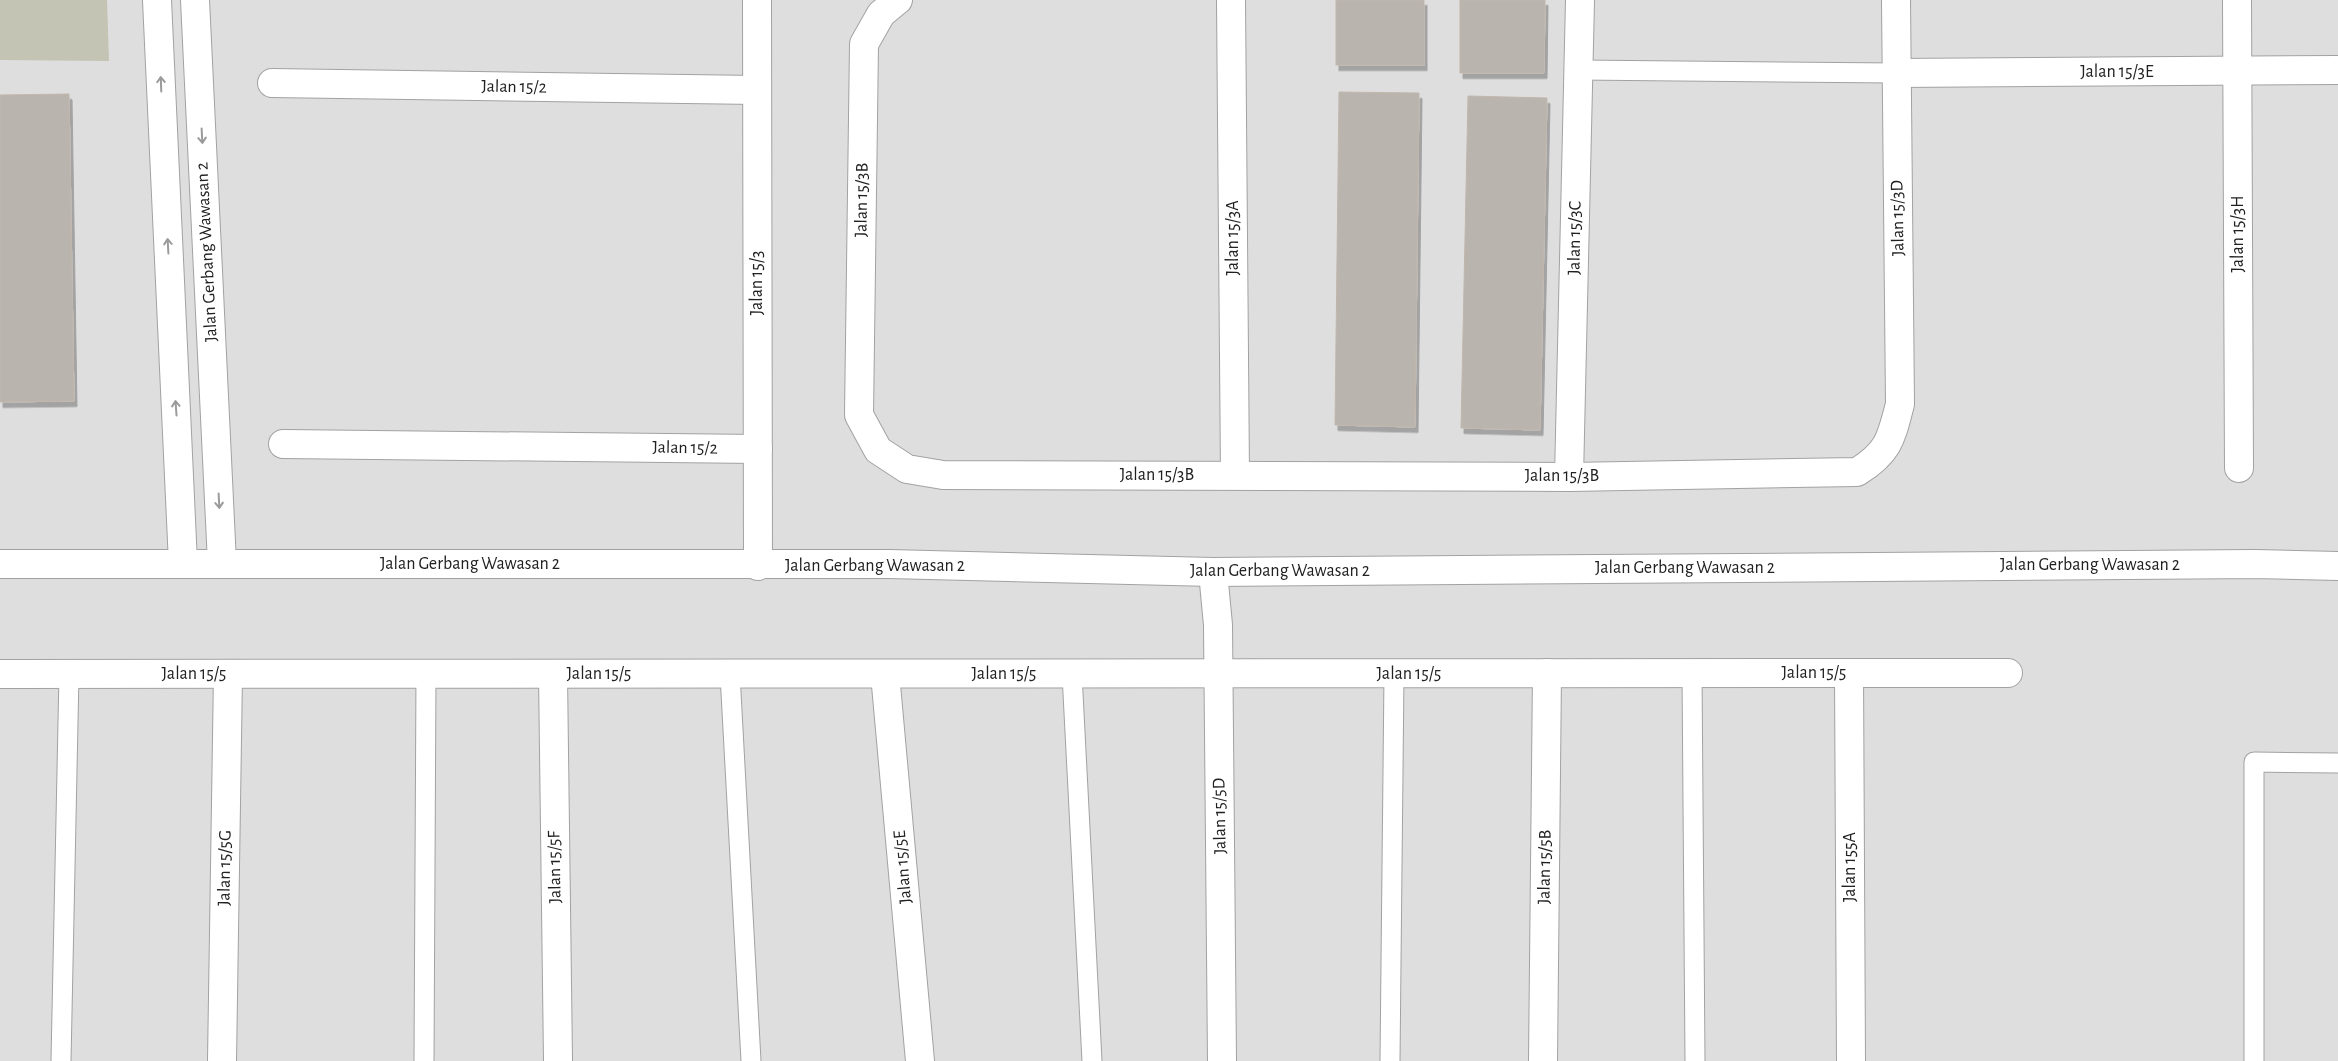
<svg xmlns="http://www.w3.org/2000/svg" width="2338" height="1061" font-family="'Alegreya Sans',sans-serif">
	<defs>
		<filter id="shadow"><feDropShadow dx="3" dy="5.5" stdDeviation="0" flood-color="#0004"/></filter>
	</defs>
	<rect width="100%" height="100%" fill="#f0eee8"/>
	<rect fill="#dfdede" x="0" y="0" width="2338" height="1061"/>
	<polygon fill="#c3c4b4" points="0,0 107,0 109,61 0,60"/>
	<g fill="#bab4ae" stroke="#c1b7ac" filter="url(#shadow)">
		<rect x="1336" y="0" width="88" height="65"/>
		<polygon points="1460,0 1545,0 1544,73 1460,73"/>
		<polygon points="1339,92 1419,93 1415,427 1335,425"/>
		<polygon points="69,94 74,401 0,402 0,95"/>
		<polygon points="1468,96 1547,98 1540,430 1461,428"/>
	</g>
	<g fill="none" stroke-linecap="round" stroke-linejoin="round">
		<g stroke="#a2a2a2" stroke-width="21">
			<g id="service">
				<polyline points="1579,70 1896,73"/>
				<polyline points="1692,673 1695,1061"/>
				<polyline points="730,674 751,1061"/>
				<polyline points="1072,674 1092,1061"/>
				<polyline points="61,1061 69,674"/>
				<polyline points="424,1061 426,674"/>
				<polyline points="1390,1061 1394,674"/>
				<polyline points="2254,1061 2254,762 2338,763"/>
			</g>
		</g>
		<g stroke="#a2a2a2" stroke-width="30">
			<g id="minor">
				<polyline points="157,0 183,563"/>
				<polyline points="195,0 222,563"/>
				<polyline points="757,0 758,566"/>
				<path d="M898 0 881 14 864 44 859 415 878 450 907 469 943 475 1569 477 1857 472C1889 452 1891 439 1900 404L1896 0"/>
				<polyline points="1231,0 1235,475"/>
				<polyline points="2237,0 2239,468"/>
				<polyline points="1896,73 2338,70"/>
				<polyline points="272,83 757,90"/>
				<polyline points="283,444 758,449"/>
				<polyline points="1569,477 1580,0"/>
				<polyline points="1213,572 1218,625 1222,1061"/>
				<polyline points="1849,673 1851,1061"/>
				<polyline points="0,674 2008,673"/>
				<polyline points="553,674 558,1061"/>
				<polyline points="885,674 920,1061"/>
				<polyline points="222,1061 228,674"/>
				<polyline points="1543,1061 1547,673"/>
			</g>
		</g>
		<g stroke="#a2a2a2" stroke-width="30">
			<polyline id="tertiary" points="0,564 889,564 1213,572 2255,564 2338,566"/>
		</g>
		<use href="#service" stroke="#fff" stroke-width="19"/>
		<use href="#minor" stroke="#fff" stroke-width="28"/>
		<use href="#tertiary" stroke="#fff" stroke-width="28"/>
	</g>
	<defs><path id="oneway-shaft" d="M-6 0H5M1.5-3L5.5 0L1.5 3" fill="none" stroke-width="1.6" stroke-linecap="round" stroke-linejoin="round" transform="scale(1.25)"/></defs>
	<g stroke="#9b9b9b">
		<use href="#oneway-shaft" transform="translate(161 84) rotate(-92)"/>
		<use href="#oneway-shaft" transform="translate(202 136) rotate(87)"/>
		<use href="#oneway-shaft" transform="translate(168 246) rotate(-93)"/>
		<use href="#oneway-shaft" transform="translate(176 408) rotate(-94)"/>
		<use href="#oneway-shaft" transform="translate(219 501) rotate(87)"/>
	</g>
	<g text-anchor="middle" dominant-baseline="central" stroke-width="4" stroke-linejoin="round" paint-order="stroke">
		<g font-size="18" fill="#212121" stroke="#fff">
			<text x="2117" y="72">Jalan 15/3E</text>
			<text transform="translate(514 87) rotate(1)">Jalan 15/2</text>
			<text transform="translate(862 200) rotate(-89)">Jalan 15/3B</text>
			<text transform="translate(1898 218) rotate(-91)">Jalan 15/3D</text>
			<text transform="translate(2238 234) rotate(-90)">Jalan 15/3H</text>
			<text transform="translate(1233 238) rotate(-90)">Jalan 15/3A</text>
			<text transform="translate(1575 238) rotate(-89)">Jalan 15/3C</text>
			<text transform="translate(207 252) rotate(-93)">Jalan Gerbang Wawasan 2</text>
			<text transform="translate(757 283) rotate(-90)">Jalan 15/3</text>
			<text transform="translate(685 448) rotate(1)">Jalan 15/2</text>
			<text x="1157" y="475">Jalan 15/3B</text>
			<text x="1562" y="476">Jalan 15/3B</text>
			<text x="470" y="564">Jalan Gerbang Wawasan 2</text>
			<text x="2090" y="565">Jalan Gerbang Wawasan 2</text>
			<text x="875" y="566">Jalan Gerbang Wawasan 2</text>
			<text x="1685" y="568">Jalan Gerbang Wawasan 2</text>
			<text x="1280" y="571">Jalan Gerbang Wawasan 2</text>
			<text x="1814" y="673">Jalan 15/5</text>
			<text x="194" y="674">Jalan 15/5</text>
			<text x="599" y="674">Jalan 15/5</text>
			<text x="1004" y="674">Jalan 15/5</text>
			<text x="1409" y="674">Jalan 15/5</text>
			<text transform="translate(1220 816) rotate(-91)">Jalan 15/5D</text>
			<text transform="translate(555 867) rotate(-91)">Jalan 15/5F</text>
			<text transform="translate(903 867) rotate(-95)">Jalan 15/5E</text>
			<text transform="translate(1545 867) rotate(-89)">Jalan 15/5B</text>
			<text transform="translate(1850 867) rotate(-90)">Jalan 155A</text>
			<text transform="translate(225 868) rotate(-89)">Jalan 15/5G</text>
		</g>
	</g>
</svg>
